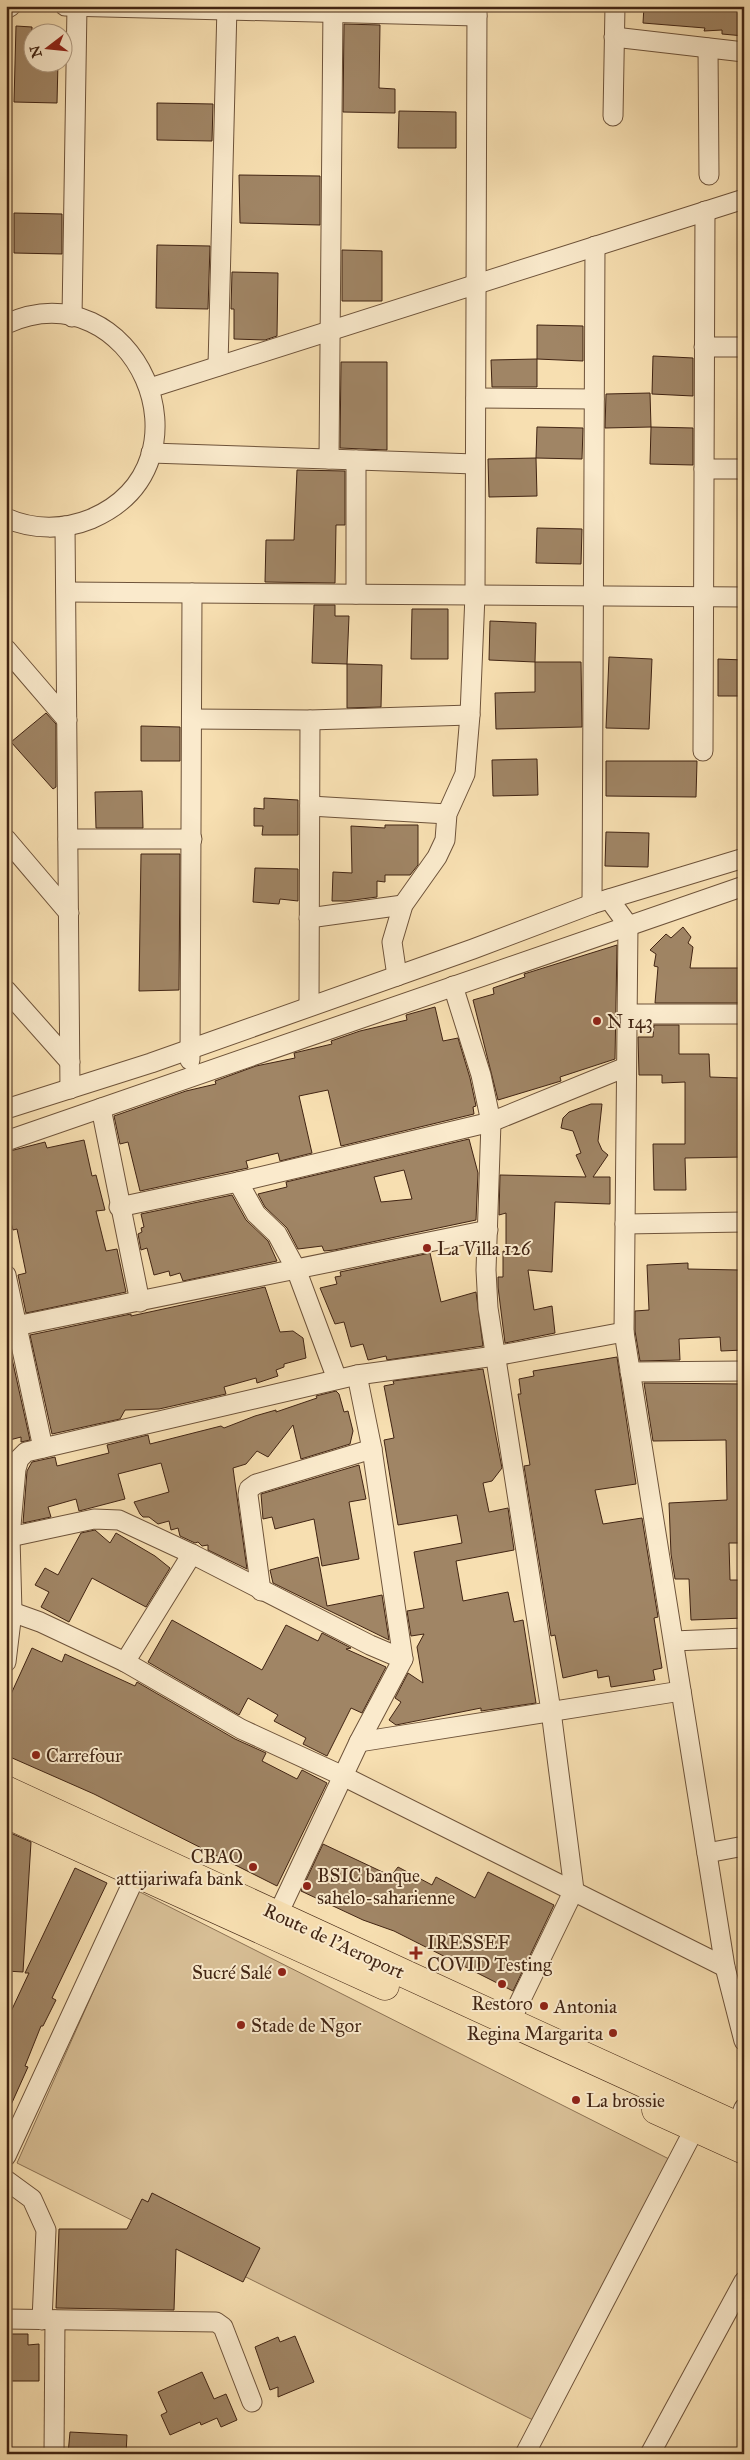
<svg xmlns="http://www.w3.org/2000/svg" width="750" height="2460" font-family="'IM FELL Great Primer',serif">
	<rect width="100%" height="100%" fill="#f7dfb1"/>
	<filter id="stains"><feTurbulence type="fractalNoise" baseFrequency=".004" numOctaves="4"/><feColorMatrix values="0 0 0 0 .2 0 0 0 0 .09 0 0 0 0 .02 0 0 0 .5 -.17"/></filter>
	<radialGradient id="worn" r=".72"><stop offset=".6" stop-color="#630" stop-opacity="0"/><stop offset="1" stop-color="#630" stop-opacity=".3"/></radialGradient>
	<polygon fill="#d8bf96" stroke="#8c7254" points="138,1891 669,2159 535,2421 17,2163"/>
	<g fill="#a08565" stroke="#412413" fill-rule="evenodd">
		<polygon points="644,6 744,6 744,36 722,34 722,30 704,31 705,28 643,23"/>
		<polygon points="344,24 380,25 379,88 395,89 395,113 343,112"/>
		<polygon points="16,26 32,27 32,62 58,62 57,103 14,102"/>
		<polygon points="157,103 213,104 212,141 157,140"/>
		<polygon points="399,111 456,112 456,148 398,148"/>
		<polygon points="239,175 320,176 320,225 240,223"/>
		<polygon points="14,213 62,214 62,254 14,253"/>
		<polygon points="157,245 210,246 208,309 156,308"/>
		<polygon points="342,250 382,251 382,301 342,301"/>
		<polygon points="232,272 278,273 277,336 265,340 234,339 234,309 231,309"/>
		<polygon points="537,325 583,326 583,361 537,359"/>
		<polygon points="653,356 693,358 693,396 652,394"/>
		<polygon points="537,359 537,387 492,387 491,360"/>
		<polygon points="341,362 387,362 387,450 340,448"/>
		<polygon points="650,393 651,427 605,428 606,394"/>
		<polygon points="537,427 583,428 582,459 536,458"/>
		<polygon points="651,427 693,428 693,465 650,464"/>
		<polygon points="536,458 537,496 489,497 488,459"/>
		<polygon points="297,470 345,471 345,525 336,525 335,583 265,582 266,540 294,540"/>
		<polygon points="537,528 582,529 581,564 536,563"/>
		<polygon points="314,605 335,605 335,616 349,616 347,664 312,663"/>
		<polygon points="412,609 448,609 448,659 411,659"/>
		<polygon points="490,621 536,623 535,662 489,660"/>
		<polygon points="609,657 652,659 649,729 606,728"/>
		<polygon points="718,659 744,660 744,696 718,696"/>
		<polygon points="535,662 581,662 582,727 496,729 495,693 535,692"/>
		<polygon points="347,664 382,665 381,707 347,708"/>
		<polygon points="46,713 56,724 56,787 53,789 11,742"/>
		<polygon points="141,726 180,727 180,761 141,761"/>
		<polygon points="537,759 538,795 493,796 492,760"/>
		<polygon points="606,761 697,761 696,797 606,796"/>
		<polygon points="142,791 143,828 96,828 95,792"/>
		<polygon points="264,798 298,800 298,835 262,835 263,826 254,826 254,808 264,809"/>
		<polygon points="385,825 418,825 418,865 410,875 385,875 385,882 377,881 377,897 346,901 332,901 333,872 352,873 351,826 385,828"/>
		<polygon points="606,832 649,833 648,867 605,866"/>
		<polygon points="141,854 180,854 179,990 139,991"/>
		<polygon points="255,868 298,869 298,901 280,899 279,904 253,902"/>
		<polygon points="683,927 691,937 688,943 693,947 690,968 744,968 744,1003 655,1003 658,967 654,966 656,954 650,950 666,934 671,938"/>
		<polygon points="617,945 615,1059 560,1077 561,1081 498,1100 473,1000 494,994 493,988 525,977 524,974"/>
		<polygon points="435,1007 443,1041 458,1038 470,1078 476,1106 473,1107 474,1114 341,1146 328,1090 299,1096 312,1153 280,1161 278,1153 246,1161 248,1168 140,1191 128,1142 120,1144 114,1116 186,1091 216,1084 215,1081 256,1066 295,1058 294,1053 332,1044 331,1041 360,1031 407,1020 406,1015"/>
		<polygon points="654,1025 679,1025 679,1054 709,1054 710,1077 739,1078 739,1093 744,1093 744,1157 685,1158 686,1190 654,1190 653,1144 685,1144 685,1082 662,1083 662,1075 639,1075 638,1037 653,1037"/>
		<polygon points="591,1104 602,1104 598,1141 602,1150 608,1155 593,1177 610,1177 610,1204 555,1202 552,1272 528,1270 534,1310 552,1306 555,1333 505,1343 498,1287 498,1277 503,1277 503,1251 506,1252 506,1213 499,1215 500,1175 586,1177 576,1155 581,1153 573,1131 561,1128 563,1118 569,1112"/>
		<path d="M469 1139 478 1173 476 1220 334 1250 324 1251 322 1246 298 1249 287 1228 265 1207 258 1194 287 1187 286 1182ZM404 1170 412 1199 381 1202 374 1177Z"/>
		<polygon points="84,1140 92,1176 96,1175 105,1210 96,1211 106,1251 117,1249 126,1292 26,1313 18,1275 26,1273 17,1229 13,1230 6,1204 6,1152 45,1142 47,1148"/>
		<polygon points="232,1195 246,1220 268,1241 277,1261 183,1281 180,1273 170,1276 169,1271 154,1275 147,1248 141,1250 138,1234 142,1232 141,1228 144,1227 141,1214"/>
		<polygon points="430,1253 441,1302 476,1292 483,1346 387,1360 386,1356 368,1360 363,1344 351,1347 344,1322 335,1324 320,1288 337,1284 335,1277 341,1276 340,1272"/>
		<polygon points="688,1263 688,1269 740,1270 740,1319 744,1319 744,1350 721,1351 720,1337 679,1339 680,1360 640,1361 635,1331 635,1311 649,1310 647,1265"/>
		<polygon points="265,1287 280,1332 293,1331 303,1338 306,1358 284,1364 284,1367 276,1370 278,1376 257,1383 256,1378 224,1387 226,1394 159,1409 125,1410 120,1419 52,1434 30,1335 131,1314 131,1316"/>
		<polygon points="9,1345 30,1440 21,1442 21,1437 6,1441 6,1346"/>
		<polygon points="617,1357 636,1484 595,1490 603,1524 642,1518 658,1617 654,1618 662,1668 653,1670 655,1680 611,1687 609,1676 598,1678 597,1670 563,1678 555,1635 551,1636 524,1466 530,1465 518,1394 521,1394 519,1379 534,1376 533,1371"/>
		<polygon points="483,1369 502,1468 492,1481 483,1483 489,1512 508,1508 514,1550 456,1561 463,1601 508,1592 514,1622 523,1620 536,1703 481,1711 481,1708 396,1725 389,1720 401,1702 395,1698 408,1673 423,1683 417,1647 424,1634 411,1636 407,1611 424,1608 414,1552 462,1543 457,1515 398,1525 384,1440 394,1438 384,1386 394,1384 393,1381"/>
		<polygon points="644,1383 744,1384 744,1543 729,1543 730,1580 744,1580 744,1618 691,1620 689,1579 675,1579 671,1554 669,1503 727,1500 726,1440 653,1441"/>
		<polygon points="336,1391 339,1394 344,1412 348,1411 353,1431 350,1444 301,1459 293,1425 268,1457 257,1451 246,1464 233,1468 247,1569 208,1550 208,1545 202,1546 198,1542 195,1543 180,1536 178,1528 171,1530 169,1521 158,1524 149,1517 143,1517 140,1514 134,1502 169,1492 161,1463 118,1474 125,1499 79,1511 76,1499 48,1507 51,1517 23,1523 27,1471 32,1462 55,1457 57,1466 109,1453 107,1445 148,1435 150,1444 221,1426 224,1428 255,1416 276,1410 276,1412 317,1398 316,1396"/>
		<polygon points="359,1465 366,1499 349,1502 359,1559 322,1566 314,1519 275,1529 272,1517 263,1519 261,1494"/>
		<polygon points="95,1530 110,1543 116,1533 155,1556 170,1568 146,1607 92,1578 69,1622 41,1607 49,1592 35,1585 45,1568 58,1575 81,1533"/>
		<polygon points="318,1557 327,1606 382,1595 389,1640 273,1583 270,1570"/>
		<polygon points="172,1620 262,1670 286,1625 318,1641 322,1633 351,1648 346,1649 386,1667 362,1713 351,1708 327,1756 303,1744 306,1738 274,1721 278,1715 248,1698 239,1715 148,1662"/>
		<polygon points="32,1648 62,1662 65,1654 135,1686 137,1682 235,1739 266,1753 262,1761 297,1779 302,1770 327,1783 277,1886 94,1794 10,1757 11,1694"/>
		<polygon points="6,1831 31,1842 23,1972 6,1971"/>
		<polygon points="323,1844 391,1876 398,1867 432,1885 436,1877 475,1898 488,1872 554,1905 513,1991 394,1931 363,1920 301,1891"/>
		<polygon points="75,1868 107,1883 52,1998 56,2000 43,2026 41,2026 25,2066 28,2067 6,2116 6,2022 29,1973 25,1973"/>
		<polygon points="152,2193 260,2248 243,2282 176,2249 174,2310 56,2308 59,2229 127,2229 142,2199 148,2202"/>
		<polygon points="6,2334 28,2334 28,2345 39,2344 39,2381 8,2381"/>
		<polygon points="295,2336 314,2382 278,2397 278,2387 270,2390 255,2347 278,2337 280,2342"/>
		<polygon points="202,2372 214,2399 226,2394 237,2420 221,2427 217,2418 201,2425 200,2422 170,2435 161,2415 167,2412 158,2392"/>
		<polygon points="70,2432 127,2435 126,2454 68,2454"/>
	</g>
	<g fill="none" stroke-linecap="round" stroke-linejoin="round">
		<g stroke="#6e533a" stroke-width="21">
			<g id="minor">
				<polyline points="65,6 477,16"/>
				<polyline points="6,9 11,6"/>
				<polyline points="614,37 744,52"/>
				<polyline points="708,48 709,175"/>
				<polyline points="613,116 615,6"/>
				<polyline points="72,317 77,6"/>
				<path d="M6 324C133 266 221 463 91 519 64 530 33 530 6 518"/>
				<polyline points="704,347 744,347"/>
				<polyline points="218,366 227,6"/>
				<polyline points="150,388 744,199"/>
				<polyline points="476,398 594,399"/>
				<polyline points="151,453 475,464"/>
				<polyline points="329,459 333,6"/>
				<polyline points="704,469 744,469"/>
				<polyline points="65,526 70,1089"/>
				<polyline points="66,592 744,597"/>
				<polyline points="356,594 356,460"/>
				<polyline points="6,649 67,720"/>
				<polyline points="192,719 310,720 470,715"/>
				<polyline points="703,751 705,211"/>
				<polyline points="310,806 447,814"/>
				<polyline points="6,839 69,913"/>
				<polyline points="68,839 192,839"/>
				<polyline points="609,899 628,925 624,1332 725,1967 744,2041"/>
				<polyline points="592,904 595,246"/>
				<polyline points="309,918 403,905"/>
				<polyline points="397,976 392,942 403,905 437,857 445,840 447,814 465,774 470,715 475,595 477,6"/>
				<polyline points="453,986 481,1075 491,1122 486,1270 488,1308 551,1711 574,1890 509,2024"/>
				<polyline points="6,990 70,1062"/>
				<polyline points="309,1006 310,720"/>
				<polyline points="627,1014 744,1014"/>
				<polyline points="190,1060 192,593"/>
				<polyline points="101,1108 140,1302"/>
				<polyline points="6,1109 151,1063 473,949 592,904 744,858"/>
				<polyline points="6,1141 744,886"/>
				<polyline points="238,1182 256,1214 277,1234 296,1269 337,1379"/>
				<polyline points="119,1207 238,1182 491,1122 626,1067"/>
				<polyline points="625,1224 744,1222"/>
				<polyline points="6,1275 43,1448"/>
				<polyline points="6,1328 488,1230"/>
				<polyline points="630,1372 744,1371"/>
				<polyline points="10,1537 94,1519 119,1520 192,1554 370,1645 403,1659"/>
				<polyline points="261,1591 248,1495 249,1489 256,1484 372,1449"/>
				<polyline points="12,1612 40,1622 125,1662 241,1729 343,1776 725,1967"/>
				<polyline points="674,1641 744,1638"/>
				<polyline points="6,1662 12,1612 10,1537 16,1469 19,1459 26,1452 357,1375 495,1356 624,1332"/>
				<polyline points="125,1662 192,1554"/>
				<polyline points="359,1742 681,1691"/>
				<polyline points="707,1853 744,1846"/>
				<polyline points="278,1914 359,1742 403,1659 372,1449 357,1375"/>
				<polyline points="737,2126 744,2108"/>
				<polyline points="6,2156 137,1873"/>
				<polyline points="6,2180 32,2199 46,2230 42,2320"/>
				<polyline points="6,2319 216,2322 223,2327 252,2402"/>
				<polyline points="54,2454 55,2320"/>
				<polyline points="525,2454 695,2128"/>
				<polyline points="650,2454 744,2281"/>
			</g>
		</g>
		<g stroke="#412413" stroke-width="29">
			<g id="trunk">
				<path d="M6 1790C253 1902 497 2018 744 2129"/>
				<polyline points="6,1814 385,1986"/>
				<polyline points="656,2110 744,2150"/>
			</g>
		</g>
		<use href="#minor" stroke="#faeacc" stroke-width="19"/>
		<use href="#trunk" stroke="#f7dfb1" stroke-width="28"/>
	</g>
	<g fill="#8f2418" stroke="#faeacc" stroke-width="2">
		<circle cx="597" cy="1021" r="5"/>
		<circle cx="427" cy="1248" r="5"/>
		<circle cx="36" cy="1755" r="5"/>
		<circle cx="253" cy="1867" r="5"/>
		<circle cx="307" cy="1886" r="5"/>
		<path d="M413.5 1945.5h5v5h5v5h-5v5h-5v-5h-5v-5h5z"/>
		<circle cx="282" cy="1972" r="5"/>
		<circle cx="502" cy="1984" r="5"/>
		<circle cx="544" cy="2006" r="5"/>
		<circle cx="241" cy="2025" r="5"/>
		<circle cx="613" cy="2033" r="5"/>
		<circle cx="576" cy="2100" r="5"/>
	</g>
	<g text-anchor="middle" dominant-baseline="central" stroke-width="4" stroke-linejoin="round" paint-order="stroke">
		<g font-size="19" fill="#412413" stroke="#faeacc" text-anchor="start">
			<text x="607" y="1021">N 143</text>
			<text x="437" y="1248">La Villa 126</text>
			<text x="46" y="1755">Carrefour</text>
			<text x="243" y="1856" text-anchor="end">CBAO<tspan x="243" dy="22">attijariwafa bank</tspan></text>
			<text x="317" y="1875">BSIC banque<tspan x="317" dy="22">sahelo-saharienne</tspan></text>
			<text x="427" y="1942">IRESSEF<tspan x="427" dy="22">COVID Testing</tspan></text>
			<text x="272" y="1972" text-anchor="end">Sucré Salé</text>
			<text x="502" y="2003" text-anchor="middle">Restoro</text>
			<text x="554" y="2006">Antonia</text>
			<text x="251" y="2025">Stade de Ngor</text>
			<text x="603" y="2033" text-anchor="end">Regina Margarita</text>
			<text x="586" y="2100">La brossie</text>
		</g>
		<g font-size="19" fill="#412413" stroke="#faeacc">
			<text transform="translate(334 1941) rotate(25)">Route de l'Aeroport</text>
		</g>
	</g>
	<rect width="750" height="2460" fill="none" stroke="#f7dfb1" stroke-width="25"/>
	<rect x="8" y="8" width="735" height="2445" fill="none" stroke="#412413" stroke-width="2.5"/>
	<rect x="12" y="12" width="725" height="2435" fill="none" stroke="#412413"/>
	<g transform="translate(48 48) rotate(254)"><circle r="24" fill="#faeacc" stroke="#b09b82"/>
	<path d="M0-4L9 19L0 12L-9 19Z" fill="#8f2418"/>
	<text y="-8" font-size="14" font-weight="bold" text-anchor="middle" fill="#412413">N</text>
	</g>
	<rect width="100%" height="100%" filter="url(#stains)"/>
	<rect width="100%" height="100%" fill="url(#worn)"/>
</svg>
